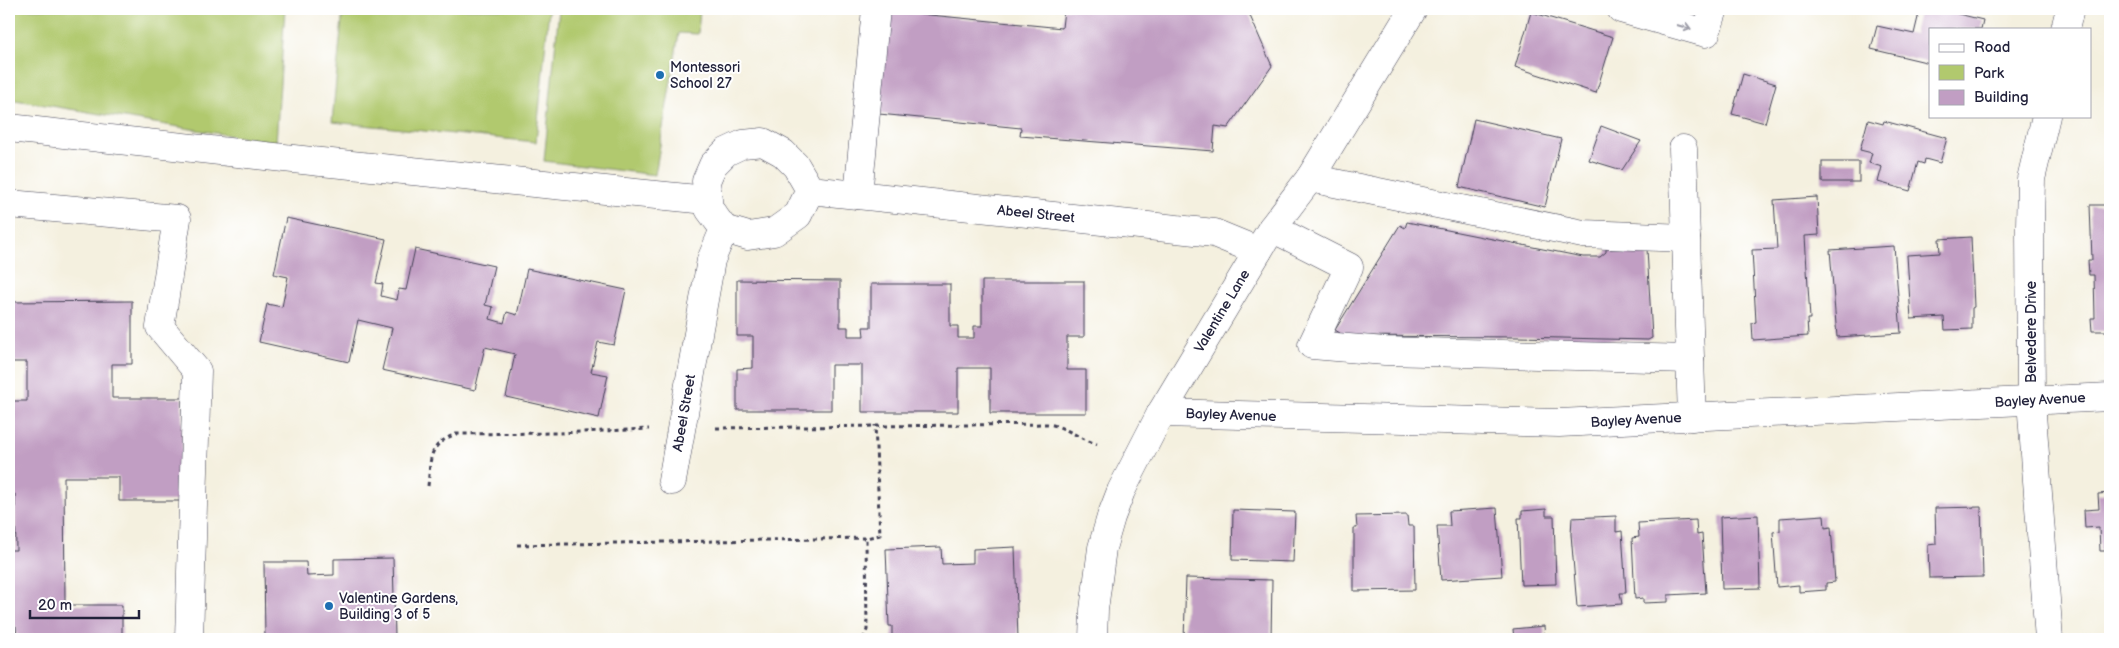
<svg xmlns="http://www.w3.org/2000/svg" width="2119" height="648" font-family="'Balsamiq Sans',sans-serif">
	<rect width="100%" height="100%" fill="#fff"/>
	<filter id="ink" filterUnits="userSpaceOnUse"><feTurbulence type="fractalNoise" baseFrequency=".02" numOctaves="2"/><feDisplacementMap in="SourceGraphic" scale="10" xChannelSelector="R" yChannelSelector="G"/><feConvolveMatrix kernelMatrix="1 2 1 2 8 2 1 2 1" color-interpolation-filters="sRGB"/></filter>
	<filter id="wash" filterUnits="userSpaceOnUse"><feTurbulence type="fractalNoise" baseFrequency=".0096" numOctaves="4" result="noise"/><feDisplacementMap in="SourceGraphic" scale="20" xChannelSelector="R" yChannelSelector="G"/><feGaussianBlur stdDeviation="1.12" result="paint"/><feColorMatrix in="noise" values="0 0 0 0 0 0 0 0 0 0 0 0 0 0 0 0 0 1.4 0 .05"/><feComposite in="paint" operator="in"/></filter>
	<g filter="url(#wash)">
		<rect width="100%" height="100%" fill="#f4f0df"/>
		<g fill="#b1c96e" stroke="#6a7654">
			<polygon points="9,9 285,9 276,143 9,99"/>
			<polygon points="343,9 549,9 536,142 332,122"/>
			<polygon points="559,9 700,9 698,34 679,33 655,175 544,161"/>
		</g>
		<g id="blocks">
			<g fill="#c19ec3">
				<polygon points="1064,9 1247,9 1272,66 1228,128 1215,126 1213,151 1020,136 1021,128 869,113 879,10 1062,28"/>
				<polygon points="1920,9 1938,9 1983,20 1981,29 1930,29 1930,63 1871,49 1877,26 1914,34"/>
				<polygon points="1531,12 1613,37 1596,93 1515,67"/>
				<polygon points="1743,74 1776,84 1765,123 1732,114"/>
				<polygon points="1474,119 1561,139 1545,207 1459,187"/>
				<polygon points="1868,120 1883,124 1884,121 1947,138 1940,163 1925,159 1924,164 1918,162 1910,191 1878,182 1882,167 1869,163 1872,153 1860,150"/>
				<polygon points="1601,126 1641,141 1622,170 1589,160"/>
				<rect x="1822" y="162" width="37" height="20"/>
				<polygon points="1817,197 1819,235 1805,236 1810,319 1807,319 1808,336 1753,340 1752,323 1756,322 1752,250 1777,249 1774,200"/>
				<polygon points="2090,205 2110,205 2110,331 2092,331 2091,318 2095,318 2094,275 2089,275 2088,260 2092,260"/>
				<polygon points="286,218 386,239 376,283 383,284 381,296 397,300 399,289 406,290 415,249 494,266 485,305 493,307 490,319 504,323 507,312 517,315 527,269 626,290 614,345 598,342 591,372 608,375 599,418 506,397 515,354 485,347 475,390 382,370 392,328 358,320 349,362 259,342 267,304 282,307 288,277 274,274"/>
				<polygon points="1407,222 1583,257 1600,257 1606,252 1606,249 1647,249 1652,338 1648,340 1519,337 1340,336 1340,333 1335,330 1400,225 1405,228"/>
				<polygon points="1971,237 1974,307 1972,308 1972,329 1945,330 1944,317 1911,319 1907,255 1940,253 1939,239"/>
				<polygon points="1894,246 1901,333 1837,337 1830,250"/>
				<polygon points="737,280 840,281 840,327 848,327 848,336 864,336 863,327 871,327 871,284 950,284 950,326 958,326 958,338 974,338 974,326 982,326 982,281 1084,281 1084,337 1067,337 1067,370 1086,370 1086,413 990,413 990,368 958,368 958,412 862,412 862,365 831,365 831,410 737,410 737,369 753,368 753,336 737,336"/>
				<polygon points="132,301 132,364 112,364 112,398 182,398 183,501 119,501 119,477 64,477 65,605 122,605 122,639 17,639 16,626 9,626 9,550 16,550 15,494 9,495 9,401 27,401 27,362 9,362 9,302"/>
				<polygon points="2110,493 2110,551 2100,551 2099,527 2085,528 2084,510 2099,509 2098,494"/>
				<polygon points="1981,507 1983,577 1929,578 1928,545 1936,544 1935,508"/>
				<polygon points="1497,508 1502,576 1441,580 1437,526 1450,526 1449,511"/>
				<polygon points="1546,509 1546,516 1554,516 1556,584 1521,585 1518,518 1522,518 1522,511"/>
				<polygon points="1233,510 1295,512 1293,562 1232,560"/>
				<polygon points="1407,515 1408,526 1414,526 1415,590 1354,591 1354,528 1357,528 1356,516"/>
				<polygon points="1758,515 1760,588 1722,589 1720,517"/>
				<polygon points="1824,515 1825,528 1831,527 1835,582 1826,583 1826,590 1799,592 1799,585 1777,587 1773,532 1780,531 1780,518"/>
				<polygon points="1616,516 1616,532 1622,531 1626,593 1620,593 1622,604 1577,607 1571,534 1572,518"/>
				<polygon points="1696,520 1697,535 1702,534 1706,593 1668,595 1668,602 1643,603 1643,598 1635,599 1632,538 1639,537 1638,523"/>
				<polygon points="941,547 942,564 973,563 973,549 1015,547 1018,639 892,639 892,626 889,626 886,549"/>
				<polygon points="393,558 395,637 388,637 388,639 265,639 264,562 306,562 307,576 334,575 334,559"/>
				<polygon points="1186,578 1272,580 1271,639 1184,639"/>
				<polygon points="1544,626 1545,639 1514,639 1513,629"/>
			</g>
		</g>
	</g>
	<g filter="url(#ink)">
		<use href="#blocks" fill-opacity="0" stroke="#424154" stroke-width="1"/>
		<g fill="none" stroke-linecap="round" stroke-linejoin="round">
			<g stroke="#424154" stroke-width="29">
				<g id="minor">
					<polyline points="1621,9 1706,33 1714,9"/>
					<polyline points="2065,29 2070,9"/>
					<polyline points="2046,116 2031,179 2030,227 2031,401 2049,639"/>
					<polyline points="9,128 321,162 707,200"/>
					<polyline points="1683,149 1692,417"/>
					<polyline points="1310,178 1583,234 1686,238"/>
					<polyline points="810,190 798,215 774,232 748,236 724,229 709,209 706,181 713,165 726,152 743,144 763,142 783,153 796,166 810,190 1214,233 1258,251"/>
					<polyline points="858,195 876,9"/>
					<polyline points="9,204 177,219 160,327 197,371 189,639"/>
					<polyline points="1272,228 1349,267 1312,345 1385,351 1690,359"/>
					<polyline points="1161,413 1559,423 2110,397"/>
					<polyline points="672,481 711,260 724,229"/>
					<polyline points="1093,639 1094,610 1102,548 1111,517 1121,491 1161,413 1272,228 1310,178 1413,9"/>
				</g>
			</g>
			<g stroke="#424154" stroke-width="3" stroke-dasharray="4 4" stroke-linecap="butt">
				<path d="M716 428 1047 424C1065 426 1079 439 1097 444"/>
				<path d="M428 486C431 459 427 445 456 434L559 433 649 429"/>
				<polyline points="517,545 866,538 880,535 875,425"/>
				<polyline points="863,639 867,630 866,538"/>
			</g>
			<use href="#minor" stroke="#fff" stroke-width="28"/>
		</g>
		<defs><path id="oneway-shaft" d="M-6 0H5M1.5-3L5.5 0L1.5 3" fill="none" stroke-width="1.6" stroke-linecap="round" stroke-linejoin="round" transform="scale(1.25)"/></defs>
		<use stroke="#9c9ca7" href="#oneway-shaft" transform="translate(1684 27) rotate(16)"/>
	</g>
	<g fill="#1f6fb2" stroke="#fff" stroke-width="2">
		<circle cx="660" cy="75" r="5"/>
		<circle cx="329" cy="606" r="5"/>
	</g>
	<g text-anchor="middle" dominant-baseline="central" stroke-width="4" stroke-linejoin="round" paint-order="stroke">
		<g font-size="14" fill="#22223b" stroke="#fff" text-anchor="start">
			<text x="670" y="67">Montessori<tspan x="670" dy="16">School 27</tspan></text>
			<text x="339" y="598">Valentine Gardens,<tspan x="339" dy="16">Building 3 of 5</tspan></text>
		</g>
		<g font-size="14" fill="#22223b" stroke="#fff">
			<text transform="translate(1036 214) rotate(6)">Abeel Street</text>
			<text transform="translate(1222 311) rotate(-59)">Valentine Lane</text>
			<text transform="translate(2031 332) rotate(-90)">Belvedere Drive</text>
			<text transform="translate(2040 400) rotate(-3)">Bayley Avenue</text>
			<text transform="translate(684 413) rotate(-80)">Abeel Street</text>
			<text transform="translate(1231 415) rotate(2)">Bayley Avenue</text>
			<text transform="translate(1636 420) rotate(-3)">Bayley Avenue</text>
		</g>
	</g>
	<rect width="2119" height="648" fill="none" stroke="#fff" stroke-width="30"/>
	<rect x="1929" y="28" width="162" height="90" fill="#ffffff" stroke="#a7a7b1"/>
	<rect x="1939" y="44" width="25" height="8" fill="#ffffff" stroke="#a7a7b1"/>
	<text x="1974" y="52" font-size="15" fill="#22223b">Road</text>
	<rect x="1939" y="65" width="25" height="15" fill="#b1c96e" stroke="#a7a7b1"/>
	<text x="1974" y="78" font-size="15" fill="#22223b">Park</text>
	<rect x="1939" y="90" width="25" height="15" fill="#c19ec3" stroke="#a7a7b1"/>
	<text x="1974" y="102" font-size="15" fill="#22223b">Building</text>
	<path d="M30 610v8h109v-8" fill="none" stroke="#22223b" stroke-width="2.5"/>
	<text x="38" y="610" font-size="15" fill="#22223b" stroke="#ffffff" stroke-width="4" paint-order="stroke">20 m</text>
</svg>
